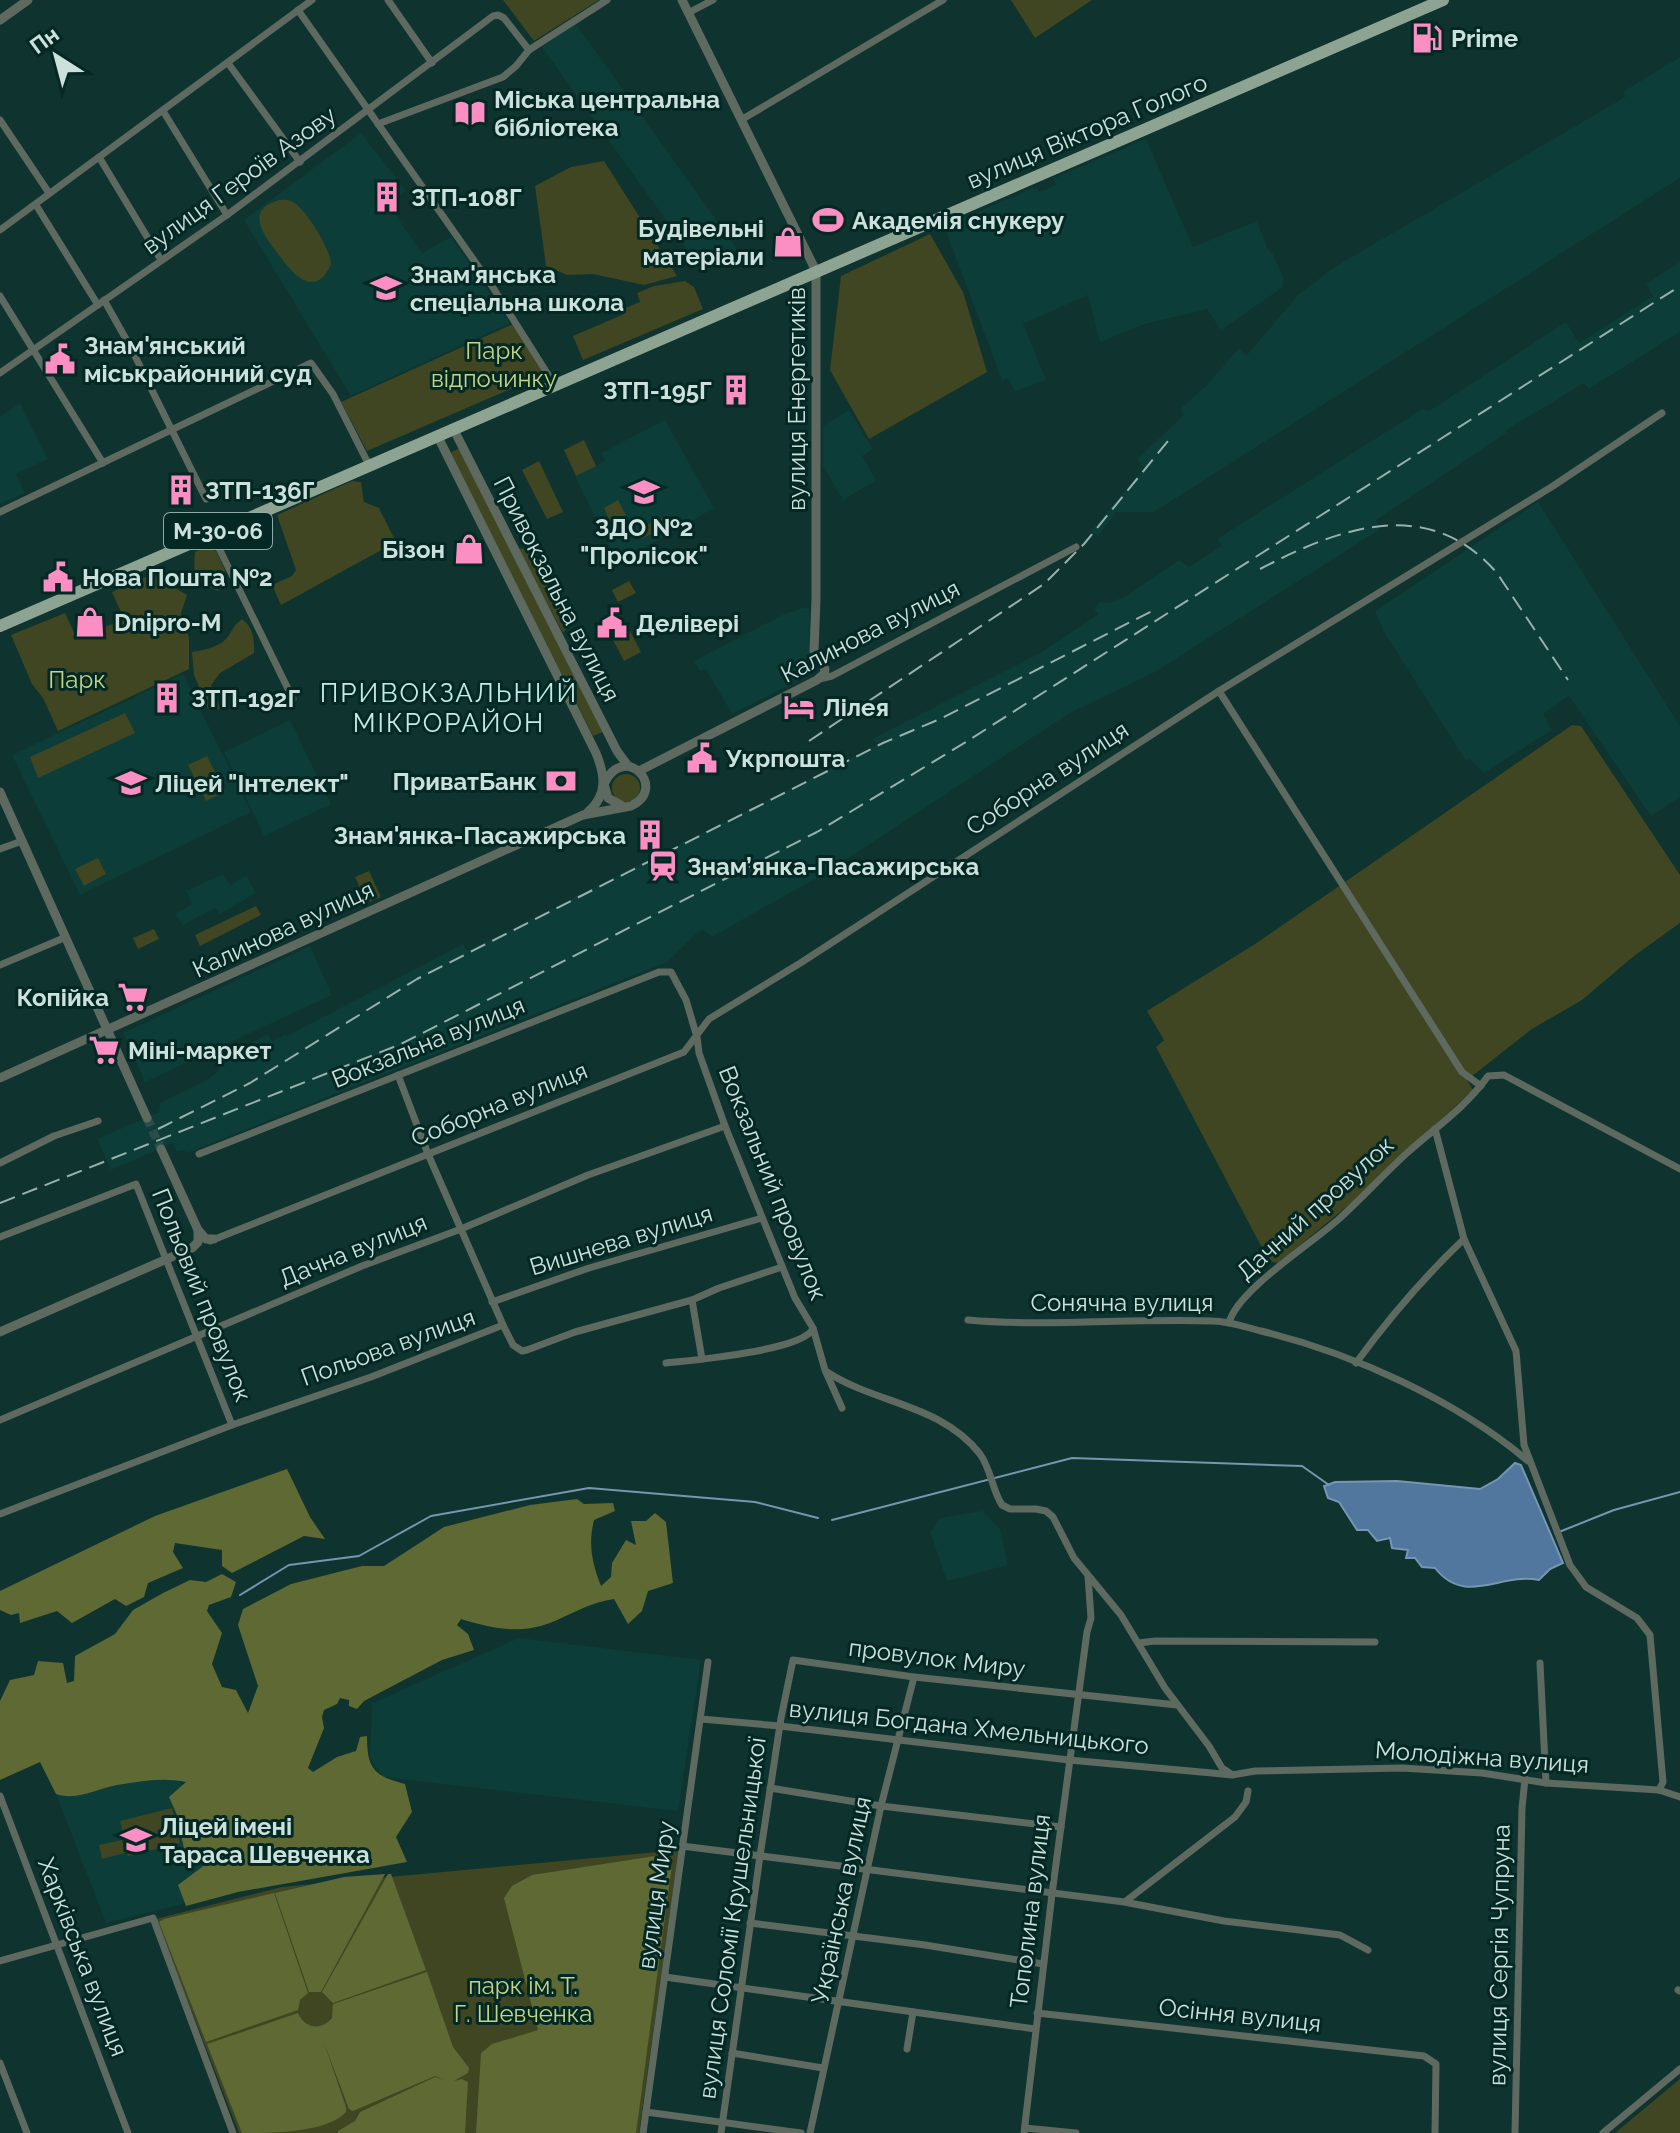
<svg xmlns="http://www.w3.org/2000/svg" width="1680" height="2133" font-family="Raleway,sans-serif">
	<rect width="100%" height="100%" fill="#0f332f"/>
	<g fill="#0c3d38">
		<polygon points="575,23 737,249 704,273 542,47"/>
		<polygon points="1680,57 1680,178 1154,512 1116,512 1098,536 1091,531 1144,468 1137,459 1184,415 1180,409 1207,385 1239,348 1246,356 1298,295 1333,268 1625,97 1624,91"/>
		<polygon points="361,133 406,191 388,204 422,253 451,237 510,323 351,396 244,220"/>
		<polygon points="1146,139 1193,247 1257,221 1267,248 1273,254 1284,279 1283,287 1221,330 1207,309 1145,324 1100,342 1088,295 1023,324 1046,380 1015,391 1008,378 1002,380 944,226 1036,187 1039,192 1056,185 1054,178"/>
		<polygon points="1680,262 1680,332 1589,389 1584,383 1505,431 1506,433 1376,520 1379,530 1153,673 1070,713 827,872 712,937 703,930 697,933 667,962 187,1153 182,1150 177,1152 173,1143 111,1170 97,1139 159,1112 160,1103 211,1078 211,1076 220,1070 216,1062 268,1034 272,1041 285,1035 287,1036 463,944 467,951 879,744 872,739 1040,653 1098,614 1094,608 1100,602 1108,603 1124,597 1179,560 1189,567 1221,546 1217,539 1422,409 1429,411 1566,322 1579,343 1653,296 1646,284"/>
		<polygon points="20,403 48,459 16,474 25,493 0,504 0,417"/>
		<polygon points="849,410 873,449 862,456 876,480 843,500 823,466 823,426"/>
		<polygon points="665,420 714,508 618,563 575,476 605,461 601,453"/>
		<polygon points="1538,502 1680,726 1680,797 1651,816 1569,696 1543,714 1552,730 1484,773 1470,759 1466,761 1384,632 1375,611"/>
		<polygon points="802,608 809,609 810,657 814,673 732,714 706,669 700,671 694,661 790,611 792,612"/>
		<polygon points="183,674 251,812 80,895 12,755"/>
		<polygon points="290,720 331,804 264,836 224,752"/>
		<polygon points="223,874 230,885 246,875 256,893 220,914 215,908 183,925 175,914 192,904 186,891"/>
		<polygon points="310,946 332,995 145,1082 123,1033"/>
		<polygon points="983,1511 1000,1529 1008,1565 947,1581 930,1532 940,1518"/>
		<polygon points="519,1638 701,1660 678,1811 383,1777 370,1758 372,1703"/>
		<polygon points="176,1766 214,1896 106,1923 56,1794"/>
	</g>
	<g fill="#3f4621">
		<polygon points="503,0 599,0 534,41"/>
		<polygon points="1011,0 1092,0 1035,38"/>
		<polygon points="604,161 677,276 644,285 593,274 567,275 546,266 535,186 571,167"/>
		<path d="M279 200C285 200 287 199 293 202 306 209 331 250 331 264 316 300 292 274 279 255 265 237 243 210 279 200Z"/>
		<polygon points="930,234 963,292 987,372 869,439 830,370 841,276"/>
		<polygon points="685,281 694,287 703,309 583,360 573,336 624,314 623,309 640,302 637,293 654,286"/>
		<polygon points="513,324 545,374 367,451 341,402"/>
		<polygon points="584,440 596,466 576,476 564,450"/>
		<polygon points="459,448 603,732 593,736 450,453"/>
		<polygon points="539,461 563,512 547,519 522,470"/>
		<polygon points="352,481 361,482 364,502 379,508 396,542 281,605 272,585 292,576 296,570 277,515"/>
		<polygon points="618,500 631,525 615,533 604,508"/>
		<polygon points="668,515 673,524 641,539 636,530"/>
		<polygon points="267,516 274,530 229,549 225,548 222,542 227,533"/>
		<path d="M205 547 216 551 225 570 218 591C194 581 193 578 195 552Z"/>
		<path d="M529 548C544 568 566 603 568 627L563 633 518 549Z"/>
		<polygon points="152,574 187,595 181,613 189,638 189,669 58,731 43,698 32,684 11,635 65,613 77,639 124,619 112,592"/>
		<polygon points="629,581 636,593 618,602 612,590"/>
		<path d="M242 619C253 627 255 640 254 653L220 673 211 685 221 709H208L194 675 192 652C203 650 216 648 225 640 232 633 232 626 242 619Z"/>
		<polygon points="630,631 641,652 624,661 613,640"/>
		<polygon points="125,713 135,733 38,778 30,757"/>
		<polygon points="1572,725 1581,726 1680,875 1680,923 1634,956 1582,1000 1532,1029 1467,1080 1473,1090 1351,1203 1278,1263 1269,1261 1156,1047 1164,1040 1147,1011 1255,944"/>
		<polygon points="207,756 225,792 206,801 188,765"/>
		<circle cx="626" cy="788" r="14"/>
		<polygon points="98,858 106,874 84,886 75,869"/>
		<polygon points="369,871 381,897 367,903 355,877"/>
		<polygon points="256,906 261,915 200,946 195,935"/>
		<polygon points="154,929 159,939 138,949 133,938"/>
		<polygon points="172,1808 180,1843 128,1856 120,1821"/>
		<polygon points="122,1840 125,1853 102,1859 99,1845"/>
		<polygon points="679,1850 639,2133 239,2133 156,1919 282,1887"/>
		<polygon points="1680,2079 1680,2133 1615,2133"/>
	</g>
	<g fill="#5e6934">
		<polygon points="287,1469 310,1517 325,1539 304,1536 232,1573 222,1566 222,1550 175,1543 173,1552 183,1568 148,1583 144,1597 126,1606 115,1599 72,1623 57,1611 20,1623 19,1613 11,1615 0,1610 0,1591 155,1516"/>
		<path d="M577 1499 584 1504 613 1503 615 1511 594 1520C588 1544 592 1563 601 1586L611 1577 612 1563 626 1540 636 1545 631 1521H646L655 1513 666 1522 673 1583 648 1591 642 1611 628 1624 614 1599C592 1602 575 1612 555 1621 522 1635 494 1629 461 1619L457 1625 468 1634 474 1650 442 1660 364 1701 357 1709 349 1706V1700L340 1698 337 1704 324 1710 322 1717 324 1728 308 1768 313 1772 337 1757 356 1751 360 1737 367 1736C367 1769 374 1776 405 1784L412 1812 396 1837 407 1862 238 1892 186 1906 178 1885 206 1864 204 1847 184 1849 177 1815 169 1797 186 1782C164 1777 140 1781 117 1785 95 1789 78 1801 56 1794L40 1762 0 1780V1701L10 1680 34 1675 38 1661 63 1663 67 1683 74 1681 75 1656 115 1634 133 1610 163 1593 190 1580 206 1582 222 1574 236 1582 231 1597 209 1605 207 1611 222 1633 212 1664 222 1687 236 1690 248 1713 258 1686 238 1625 243 1609 291 1584 362 1566H384L444 1527 530 1505Z"/>
		<polygon points="668,1854 672,1865 636,2133 476,2133 481,2053 492,2044 538,2030 504,1898 512,1886 532,1875"/>
		<polygon points="385,1874 321,1992 309,1992 275,1893 344,1877"/>
		<polygon points="388,1874 391,1874 426,1970 333,2003 322,1992"/>
		<polygon points="274,1893 308,1993 300,2000 298,2010 206,2042 159,1922 164,1919"/>
		<path d="M427 1972 453 2047 469 2068 468 2073 454 2081 462 2079 468 2082 465 2133H338V2131L355 2121 360 2112 435 2077 445 2080 435 2076 353 2111 349 2109 324 2043 346 2107V2112C327 2133 272 2133 242 2133L207 2044 298 2013C305 2029 321 2031 332 2018L333 2004Z"/>
	</g>
	<path fill="#51779f" stroke="#7696b1" stroke-width="2" d="M1515 1463 1521 1465 1563 1563 1550 1569 1539 1580C1500 1572 1466 1607 1435 1568L1422 1567 1415 1558H1406L1408 1550 1392 1548 1390 1538 1377 1541 1368 1530H1357L1339 1502 1328 1498 1324 1486 1335 1482 1397 1481 1480 1489 1498 1479Z"/>
	<g fill="none" stroke-linecap="round" stroke-linejoin="round">
		<g stroke="#7696b1" stroke-width="2">
			<polyline points="832,1520 1072,1458 1302,1466 1329,1485"/>
			<polyline points="1559,1532 1614,1510 1680,1492"/>
			<polyline points="240,1595 289,1565 359,1556 431,1516 589,1488 755,1502 818,1518"/>
		</g>
		<polyline stroke="#2b4d49" stroke-width="9" stroke-dasharray="9 4.5" stroke-linecap="butt" points="147,1118 161,1149"/>
		<g stroke="#5e6960" stroke-width="7">
			<polyline points="388,0 432,63"/>
			<polyline points="298,10 492,286 554,384"/>
			<polyline points="688,13 713,0"/>
			<polyline points="228,63 300,162"/>
			<polyline points="163,111 227,215"/>
			<polyline points="0,120 49,193"/>
			<polyline points="741,120 943,0"/>
			<polyline points="378,124 503,77 516,66 529,50 607,0"/>
			<polyline points="99,157 161,260"/>
			<polyline points="36,205 98,305"/>
			<polyline points="0,230 312,0"/>
			<polyline points="0,296 103,463"/>
			<polyline points="104,300 131,348 206,499"/>
			<polyline points="0,373 227,215 493,16 498,15 504,18 529,50"/>
			<polyline points="0,512 311,363 333,394 369,465"/>
			<polyline points="212,534 293,699"/>
			<polyline points="819,679 832,676 1076,547"/>
			<polyline points="1219,691 1462,1072 1481,1086"/>
			<polyline points="0,849 22,841"/>
			<polyline points="0,965 66,937"/>
			<polyline points="398,1075 428,1154 503,1325"/>
			<polyline points="1435,1129 1464,1239 1516,1351 1524,1445 1570,1565 1586,1587 1637,1618 1650,1635 1663,1782 1659,1790"/>
			<polyline points="199,1154 659,972 671,972 686,1000 697,1037 699,1053 725,1126 795,1298 813,1328 825,1370 842,1408"/>
			<polyline points="0,1163 54,1136 98,1121"/>
			<polyline points="0,1237 136,1184 232,1425"/>
			<polyline points="210,1241 684,1052 709,1019 802,962 1219,691 1553,486 1662,413"/>
			<polyline points="692,1300 702,1359"/>
			<polyline points="492,1302 589,1268 762,1218"/>
			<path d="M968 1320C1049 1327 1131 1318 1213 1321 1229 1321 1245 1327 1261 1331 1352 1353 1456 1400 1528 1461"/>
			<path d="M1229 1323C1237 1290 1313 1243 1340 1218 1363 1197 1384 1174 1407 1153 1435 1128 1466 1107 1488 1076L1504 1075 1680 1169"/>
			<path d="M666 1363C693 1360 801 1351 813 1329"/>
			<path d="M1356 1363C1389 1318 1424 1277 1464 1239"/>
			<path d="M827 1372C876 1404 941 1404 980 1454 991 1469 992 1490 1002 1505L1010 1509H1036L1046 1511 1053 1517 1074 1558 1121 1615 1165 1688 1209 1746 1222 1768 1231 1774"/>
			<polyline points="0,1420 362,1266 461,1229 588,1175 725,1126"/>
			<polyline points="0,1514 232,1425 371,1377 503,1325 513,1345 522,1351 527,1350 575,1332 692,1300 719,1288 782,1267"/>
			<polyline points="1139,1643 1155,1641 1375,1642"/>
			<polyline points="1540,1663 1546,1783"/>
			<polyline points="701,1719 780,1726 1069,1760 1212,1773 1232,1775 1255,1771 1402,1768 1482,1773 1546,1783 1659,1790 1680,1797"/>
			<polyline points="770,1788 881,1806 1061,1827"/>
			<polyline points="0,1796 128,2133"/>
			<polyline points="682,1846 1124,1902 1224,1921 1340,1935 1368,1950"/>
			<polyline points="1126,1901 1235,1817 1246,1802 1248,1791"/>
			<polyline points="750,1923 925,1945 1043,1964"/>
			<polyline points="0,1961 153,1918 233,2133"/>
			<polyline points="665,1977 1035,2029"/>
			<polyline points="1678,1990 1680,1991"/>
			<polyline points="1037,2013 1424,2056 1436,2064 1435,2133"/>
			<polyline points="907,2049 913,2012"/>
			<polyline points="732,2053 823,2068"/>
			<polyline points="0,2063 27,2133"/>
			<polyline points="646,2112 801,2133"/>
			<polyline points="1025,2128 1076,2133"/>
			<polyline points="643,2133 708,1662"/>
			<polyline points="721,2133 760,1856 781,1718 793,1660 914,1677 1177,1705"/>
			<polyline points="810,2133 881,1806 914,1677"/>
			<polyline points="1024,2133 1052,1894 1087,1632 1091,1618 1088,1576"/>
			<polyline points="1515,2133 1522,1808 1525,1779"/>
			<polyline points="1603,2133 1680,2069"/>
		</g>
		<g stroke="#5e6960" stroke-width="9">
			<polyline points="0,20 28,0"/>
			<polyline points="453,428 617,751 628,766"/>
			<path d="M437 435 596 753C605 775 608 795 588 812"/>
			<polyline points="639,771 817,680 824,674 825,669 814,651 816,599 816,271 682,0"/>
			<polyline points="0,792 147,1118"/>
			<path d="M0 1078 583 815 631 806C669 788 624 741 604 784L608 798 624 807"/>
			<polyline points="198,1230 206,1239 214,1239"/>
			<polyline points="0,1332 192,1248 198,1242 198,1230 161,1149"/>
		</g>
		<polyline stroke="#8ea493" stroke-width="12" points="0,626 1443,0"/>
		<g stroke="#99b1ad" stroke-width="2" stroke-dasharray="16 8" stroke-linecap="butt">
			<path d="M1260 569C1339 528 1428 494 1497 573L1568 680"/>
			<polyline points="809,741 1044,584 1084,544 1172,436"/>
			<polyline points="158,1129 250,1083 417,979 883,743 940,719 1154,610"/>
			<polyline points="0,1203 401,1044 817,832 966,742 1680,286"/>
		</g>
	</g>
	<defs>
		<g id="fuel-bare" transform="scale(2.4)"><path d="M-5.5-6h7V0h2V4h1.3V-2.5L3-4.5l.8-.8L6-3V5H2.5V1h-1V6h-7ZM-4.2-4.7v3.2H.2V-4.7Z" fill="#fb8fc4" stroke="#042925" stroke-width="2.5" paint-order="stroke"/></g>
		<g id="library-bare" transform="scale(2.4)"><path d="M-6-4Q-3-5.5-.7-3.5V5Q-3 3-6 4ZM6-4Q3-5.5 .7-3.5V5Q3 3 6 4Z" fill="#fb8fc4" stroke="#042925" stroke-width="2.5" paint-order="stroke"/></g>
		<g id="building-bare" transform="scale(2.4)"><path d="M-4-6H4V6H1V3H-1V6H-4ZM-2.5-4.3h1.7v1.8h-1.7ZM.8-4.3h1.7v1.8H.8ZM-2.5-1h1.7V.8h-1.7ZM.8-1h1.7V.8H.8Z" fill="#fb8fc4" stroke="#042925" stroke-width="2.5" paint-order="stroke"/></g>
		<g id="stadium-bare" transform="scale(2.4)"><path d="M0-5a6.5 5 0 1 0 0 10a6.5 5 0 1 0 0-10ZM-3.5-1.8h7v3.6h-7Z" fill="#fb8fc4" stroke="#042925" stroke-width="2.5" paint-order="stroke"/></g>
		<g id="shop-bare" transform="scale(2.4)"><path d="M-5-2.5h2.3a2.7 3.5 0 0 1 5.4 0H5L5.5 6h-11ZM-1.5-2.5h3a1.5 2.3 0 0 0-3 0Z" fill="#fb8fc4" stroke="#042925" stroke-width="2.5" paint-order="stroke"/></g>
		<g id="school-bare" transform="scale(2.4)"><path d="M0-5L7-2L0 1L-7-2ZM-4 1L0 2.5L4 1V4Q0 6-4 4Z" fill="#fb8fc4" stroke="#042925" stroke-width="2.5" paint-order="stroke"/></g>
		<g id="civic-bare" transform="scale(2.4)"><path d="M-.6-6.5H3V-4.5H.6V-3L4-1V1h2V6H-6V1h2V-1L-.6-3ZM-1.2 2.5V6h2.4V2.5Z" fill="#fb8fc4" stroke="#042925" stroke-width="2.5" paint-order="stroke"/></g>
		<g id="hotel-bare" transform="scale(2.4)"><path d="M-6-4.5h1.5V1H6V5H4.5V3h-9V5H-6ZM-4 0a1.8 1.8 0 1 1 3.6 0ZM.5 0V-2.5h3Q6-2.5 6 0Z" fill="#fb8fc4" stroke="#042925" stroke-width="2.5" paint-order="stroke"/></g>
		<g id="bank-bare" transform="scale(2.4)"><path d="M-6-4H6V4H-6ZM0-2.3a2.3 2.3 0 1 0 0 4.6a2.3 2.3 0 1 0 0-4.6Z" fill="#fb8fc4" stroke="#042925" stroke-width="2.5" paint-order="stroke"/></g>
		<g id="station-bare" transform="scale(2.4)"><path d="M-3-6H3Q5-6 5-4V2Q5 4 3 4L4.5 6H3L1.5 4h-3L-3 6H-4.5L-3 4Q-5 4-5 2V-4Q-5-6-3-6ZM-3.5-4v3h7v-3ZM-3.5 1v1.5H-2V1ZM2 1v1.5H3.5V1Z" fill="#fb8fc4" stroke="#042925" stroke-width="2.5" paint-order="stroke"/></g>
		<g id="supermarket-bare" transform="scale(2.4)"><path d="M-6-5.5h2.5l.6 2H6L4.5 2H-2.5L-4.4-4H-6ZM-1.5 3.2a1.3 1.3 0 1 0 .1 0ZM3 3.2a1.3 1.3 0 1 0 .1 0Z" fill="#fb8fc4" stroke="#042925" stroke-width="2.5" paint-order="stroke"/></g>
	</defs>
	<g fill-rule="evenodd">
		<use href="#fuel-bare" x="1427" y="38"/>
		<use href="#library-bare" x="470" y="113"/>
		<use href="#building-bare" x="387" y="197"/>
		<use href="#stadium-bare" x="828" y="220"/>
		<use href="#shop-bare" x="788" y="242"/>
		<use href="#school-bare" x="386" y="288"/>
		<use href="#civic-bare" x="60" y="359"/>
		<use href="#building-bare" x="736" y="390"/>
		<use href="#building-bare" x="181" y="490"/>
		<use href="#school-bare" x="644" y="492"/>
		<use href="#shop-bare" x="469" y="549"/>
		<use href="#civic-bare" x="58" y="577"/>
		<use href="#shop-bare" x="90" y="622"/>
		<use href="#civic-bare" x="612" y="623"/>
		<use href="#building-bare" x="167" y="698"/>
		<use href="#hotel-bare" x="799" y="707"/>
		<use href="#civic-bare" x="702" y="758"/>
		<use href="#bank-bare" x="561" y="781"/>
		<use href="#school-bare" x="131" y="783"/>
		<use href="#building-bare" x="650" y="835"/>
		<use href="#station-bare" x="663" y="866"/>
		<use href="#supermarket-bare" x="133" y="997"/>
		<use href="#supermarket-bare" x="104" y="1050"/>
		<use href="#school-bare" x="136" y="1840"/>
	</g>
	<g text-anchor="middle" dominant-baseline="central" stroke-width="6" stroke-linejoin="round" paint-order="stroke">
		<rect fill="#042925" stroke="#90a9a5" stroke-width="2" x="164" y="513" width="108" height="36" rx="6"/>
		<g font-size="22" font-weight="bold" fill="#cce0dc">
			<text x="218" y="531">М-30-06</text>
		</g>
		<g font-size="24" font-weight="bold" fill="#cce0dc" stroke="#042925" text-anchor="start">
			<text x="1451" y="38">Prime</text>
			<text x="494" y="99">Міська центральна<tspan x="494" dy="28">бібліотека</tspan></text>
			<text x="411" y="197">ЗТП-108Г</text>
			<text x="852" y="220">Академія снукеру</text>
			<text x="764" y="228" text-anchor="end">Будівельні<tspan x="764" dy="28">матеріали</tspan></text>
			<text x="410" y="274">Знам'янська<tspan x="410" dy="28">спеціальна школа</tspan></text>
			<text x="84" y="345">Знам'янський<tspan x="84" dy="28">міськрайонний суд</tspan></text>
			<text x="712" y="390" text-anchor="end">ЗТП-195Г</text>
			<text x="205" y="490">ЗТП-136Г</text>
			<text x="644" y="527" text-anchor="middle">ЗДО №2<tspan x="644" dy="28">"Пролісок"</tspan></text>
			<text x="445" y="549" text-anchor="end">Бізон</text>
			<text x="82" y="577">Нова Пошта №2</text>
			<text x="114" y="622">Dnipro-M</text>
			<text x="636" y="623">Делівері</text>
			<text x="191" y="698">ЗТП-192Г</text>
			<text x="823" y="707">Лілея</text>
			<text x="726" y="758">Укрпошта</text>
			<text x="537" y="781" text-anchor="end">ПриватБанк</text>
			<text x="155" y="783">Ліцей "Інтелект"</text>
			<text x="626" y="835" text-anchor="end">Знам'янка-Пасажирська</text>
			<text x="687" y="866">Знам’янка-Пасажирська</text>
			<text x="109" y="997" text-anchor="end">Копійка</text>
			<text x="128" y="1050">Міні-маркет</text>
			<text x="160" y="1826">Ліцей імені<tspan x="160" dy="28">Тараса Шевченка</tspan></text>
		</g>
		<g font-size="24" fill="#cce0dc" stroke="#042925">
			<text transform="translate(1087 131) rotate(-23)">вулиця Віктора Голого</text>
			<text transform="translate(239 180) rotate(-36)">вулиця Героїв Азову</text>
			<text transform="translate(796 399) rotate(-90)">вулиця Енергетиків</text>
			<text transform="translate(557 589) rotate(63)">Привокзальна вулиця</text>
			<text transform="translate(870 631) rotate(-27)">Калинова вулиця</text>
			<text transform="translate(1047 778) rotate(-33)">Соборна вулиця</text>
			<text transform="translate(283 929) rotate(-25)">Калинова вулиця</text>
			<text transform="translate(428 1042) rotate(-22)">Вокзальна вулиця</text>
			<text transform="translate(499 1104) rotate(-22)">Соборна вулиця</text>
			<text transform="translate(773 1183) rotate(68)">Вокзальний провулок</text>
			<text transform="translate(1315 1208) rotate(-42)">Дачний провулок</text>
			<text transform="translate(621 1240) rotate(-17)">Вишнева вулиця</text>
			<text transform="translate(353 1250) rotate(-22)">Дачна вулиця</text>
			<text transform="translate(202 1295) rotate(68)">Польовий провулок</text>
			<text x="1122" y="1302">Сонячна вулиця</text>
			<text transform="translate(388 1347) rotate(-20)">Польова вулиця</text>
			<text transform="translate(937 1658) rotate(7)">провулок Миру</text>
			<text transform="translate(969 1727) rotate(6)">вулиця Богдана Хмельницького</text>
			<text transform="translate(1482 1757) rotate(4)">Молодіжна вулиця</text>
			<text transform="translate(656 1895) rotate(-82)">вулиця Миру</text>
			<text transform="translate(841 1900) rotate(-78)">Українська вулиця</text>
			<text transform="translate(1030 1911) rotate(-83)">Тополина вулиця</text>
			<text transform="translate(732 1918) rotate(-82)">вулиця Соломії Крушельницької</text>
			<text transform="translate(1499 1955) rotate(-89)">вулиця Сергія Чупруна</text>
			<text transform="translate(83 1957) rotate(69)">Харківська вулиця</text>
			<text transform="translate(1240 2015) rotate(6)">Осіння вулиця</text>
		</g>
		<g font-size="24" fill="#c3d483" stroke="#042925">
			<text x="494" y="350">Парк<tspan x="494" dy="28">відпочинку</tspan></text>
			<text x="77" y="679">Парк</text>
			<text x="523" y="1985">парк ім. Т.<tspan x="523" dy="28">Г. Шевченка</tspan></text>
		</g>
		<g font-size="26" letter-spacing="2" fill="#c4ebe5" stroke="#042925">
			<text x="449" y="693">ПРИВОКЗАЛЬНИЙ<tspan x="449" dy="30">МІКРОРАЙОН</tspan></text>
		</g>
	</g>
	<g transform="translate(56 56) rotate(324)" stroke="#042925" stroke-width="6" paint-order="stroke">
	<path d="M0-6L14 30L0 20L-14 30Z" fill="#cce0dc"/>
	<text y="-12" font-size="22" font-weight="bold" text-anchor="middle" fill="#cce0dc">Пн</text>
	</g>
</svg>
